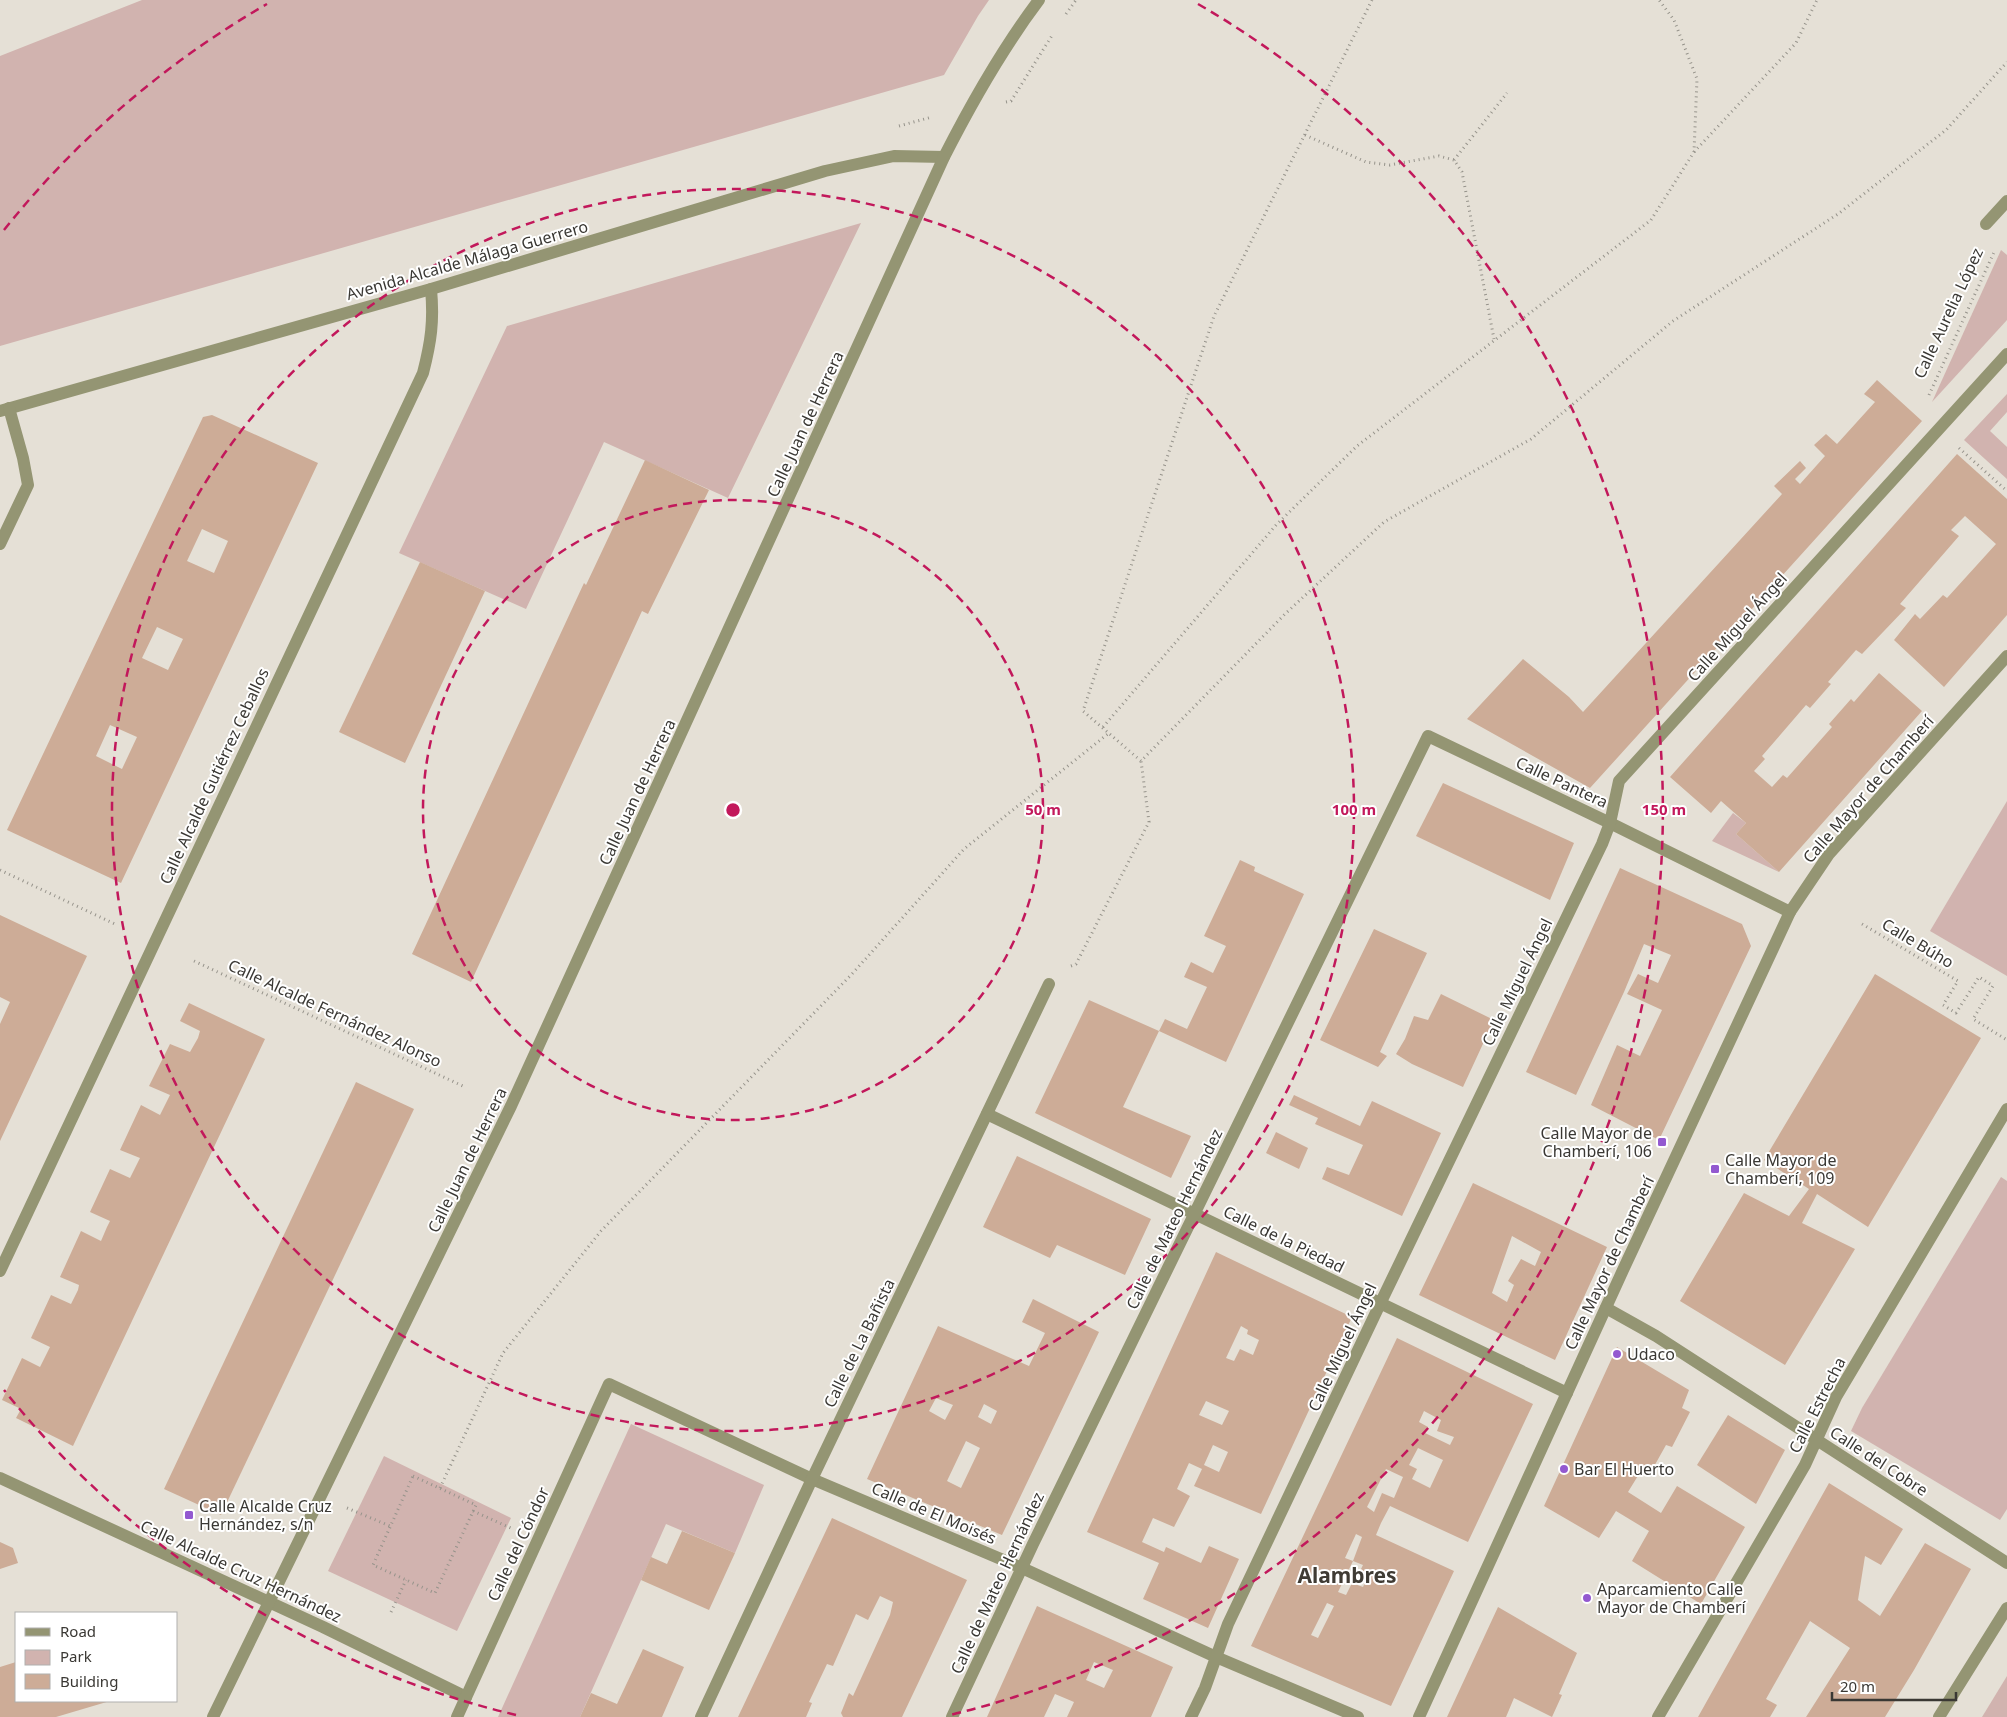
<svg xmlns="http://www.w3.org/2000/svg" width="2007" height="1717" font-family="'Noto Sans',sans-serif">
	<rect width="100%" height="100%" fill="#e5e0d6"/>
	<g fill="#d1b3af">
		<polygon points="142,0 989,0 978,16 944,75 0,346 0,56"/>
		<polygon points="861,223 728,498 604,442 526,609 399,553 507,326"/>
		<polygon points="2001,250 2007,255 2007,320 1932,402"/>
		<polygon points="2007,394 2007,412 1990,431 2007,447 2007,479 1964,440"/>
		<polygon points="2007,801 2007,976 1930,931"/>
		<polygon points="1733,813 1746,823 1736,834 1779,872 1712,841"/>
		<polygon points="2001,1177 2007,1181 2007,1509 2000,1520 1851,1431 1862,1408"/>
		<polygon points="631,1424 764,1485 735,1553 666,1524 580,1717 498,1717"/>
		<polygon points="384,1456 511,1518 457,1631 328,1571"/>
		<polygon points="2007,1676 2007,1717 1982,1717"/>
	</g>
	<g fill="#cdac97" fill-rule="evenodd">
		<polygon points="1877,380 1922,421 1590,788 1467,719 1523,659 1569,697 1583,712 1782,494 1774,486 1800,461 1806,468 1795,479 1800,484 1825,456 1814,445 1826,434 1837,444 1875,402 1864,394"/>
		<path d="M212 415 318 463 121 883 7 830 203 417ZM202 529 228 541 214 573 187 561ZM157 627 183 639 168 670 142 658ZM110 725 137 737 122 769 96 756Z"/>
		<polygon points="1957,454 2007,499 2007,615 1944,687 1894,640 1915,614 1920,619 1943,595 1947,598 1996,544 1965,516 1951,530 1959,536 1900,604 1906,608 1862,654 1856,650 1828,682 1831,684 1810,708 1806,705 1762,756 1765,759 1754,771 1772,787 1783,775 1787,778 1832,727 1829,724 1851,699 1854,702 1879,673 1922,711 1779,872 1736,834 1746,823 1721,801 1711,813 1670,777"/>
		<polygon points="645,460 709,490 648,614 642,611 471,982 412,954 584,583 586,585"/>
		<polygon points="420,562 485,591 405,763 339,732"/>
		<polygon points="1443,783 1574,843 1550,900 1416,836"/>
		<polygon points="1240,860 1255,867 1254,871 1304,894 1226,1062 1159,1031 1165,1019 1187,1029 1207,987 1184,977 1191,962 1213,973 1226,946 1204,936"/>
		<polygon points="1620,868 1742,924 1751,946 1659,1140 1591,1105 1617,1045 1640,1056 1662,1010 1627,994 1638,974 1658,983 1671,955 1644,944 1624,992 1576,1095 1526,1072"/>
		<polygon points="0,915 87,956 0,1141 0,1024 10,1002 0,997"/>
		<polygon points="1374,929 1427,953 1380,1052 1387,1056 1378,1067 1320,1040"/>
		<polygon points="1875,974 1981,1038 1868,1227 1817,1194 1802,1223 1855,1249 1785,1365 1680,1301 1744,1193 1789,1216 1809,1189 1764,1160"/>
		<polygon points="1441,994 1494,1020 1463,1087 1412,1064 1396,1054 1405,1039 1414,1016 1428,1020"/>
		<polygon points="1089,1000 1159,1031 1123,1107 1191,1136 1171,1178 1035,1113"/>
		<polygon points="189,1003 265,1039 73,1446 16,1418 21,1409 2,1400 22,1358 40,1367 50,1347 31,1338 51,1295 71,1304 78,1290 79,1285 60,1277 81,1231 101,1241 107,1227 110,1221 90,1212 110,1169 130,1178 140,1158 120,1150 141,1105 160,1115 170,1095 149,1086 170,1044 190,1052 198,1038 200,1031 180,1021"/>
		<polygon points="356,1082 414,1109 221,1515 164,1489"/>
		<polygon points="1294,1095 1360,1126 1372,1101 1441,1133 1402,1216 1322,1179 1327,1167 1349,1175 1363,1145 1315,1124 1318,1118 1289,1105"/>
		<polygon points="1276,1132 1308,1148 1299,1169 1266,1153"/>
		<polygon points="1017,1156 1151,1219 1125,1275 1057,1245 1050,1258 983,1227"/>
		<path d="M1473 1183 1607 1247 1555 1360 1419 1295ZM1512 1236 1541 1252 1535 1266 1521 1259 1508 1281 1514 1285 1507 1302 1492 1293Z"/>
		<path d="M1216 1252 1352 1317 1261 1514 1194 1486 1202 1469 1189 1463 1177 1489 1190 1496 1174 1527 1153 1518 1142 1542 1164 1552 1166 1547 1201 1563 1209 1546 1239 1559 1208 1628 1143 1599 1159 1563 1087 1532ZM1241 1326 1248 1330 1247 1334 1259 1340 1253 1355 1240 1349 1234 1361 1226 1358ZM1206 1401 1229 1411 1222 1425 1199 1415ZM1213 1445 1228 1452 1219 1472 1204 1465Z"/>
		<path d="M1033 1299 1099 1332 1002 1535 867 1479 938 1326 1029 1366 1045 1333 1022 1322ZM936 1398 953 1405 945 1420 929 1411ZM984 1404 997 1411 991 1424 978 1417ZM966 1441 980 1448 961 1488 947 1481Z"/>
		<path d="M1397 1338 1533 1404 1468 1542 1390 1506 1381 1523 1376 1535 1454 1571 1391 1706 1251 1646ZM1424 1411 1441 1420 1437 1431 1454 1437 1450 1445 1425 1433 1428 1427 1419 1422ZM1418 1448 1443 1460 1430 1488 1412 1479 1417 1469 1409 1465ZM1386 1469 1403 1477 1394 1498 1382 1493 1374 1512 1367 1507ZM1356 1534 1362 1537 1353 1561 1363 1565 1358 1575 1367 1578 1363 1587 1352 1583 1346 1595 1338 1592 1353 1561 1345 1558ZM1327 1603 1334 1606 1318 1638 1311 1635Z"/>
		<polygon points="1617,1347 1689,1390 1682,1408 1690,1412 1672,1447 1666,1445 1652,1470 1644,1466 1628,1492 1661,1513 1677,1486 1745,1527 1701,1604 1632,1561 1649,1531 1616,1511 1599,1538 1544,1506"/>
		<polygon points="1728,1415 1785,1450 1756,1504 1697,1465"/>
		<polygon points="1829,1483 1903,1529 1881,1565 1865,1556 1858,1600 1880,1616 1925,1543 1971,1569 1914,1670 1885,1717 1806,1717 1850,1648 1810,1621 1766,1699 1777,1705 1770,1717 1698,1717"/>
		<polygon points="832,1518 967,1580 902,1717 843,1717 841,1713 849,1693 853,1696 890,1615 893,1602 880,1596 868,1620 856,1614 833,1666 827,1664 809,1702 812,1703 806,1717 738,1717"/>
		<polygon points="682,1531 735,1553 709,1610 641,1580 651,1557 667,1564"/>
		<polygon points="0,1542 13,1548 18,1563 0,1569"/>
		<path d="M1037 1606 1173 1667 1151 1717H1067L1074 1702 1055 1694 1044 1717H987ZM1094 1662 1113 1670 1104 1688 1086 1680Z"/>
		<polygon points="1498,1607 1577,1653 1559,1694 1562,1695 1552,1717 1514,1698 1506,1717 1447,1717"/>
		<polygon points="643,1649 684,1667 662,1717 580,1717 591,1693 617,1704"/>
		<polygon points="16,1662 16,1701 110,1701 56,1717 0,1717 0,1667"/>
	</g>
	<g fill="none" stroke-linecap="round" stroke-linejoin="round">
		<g stroke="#96938b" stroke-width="3" stroke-dasharray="1 4" stroke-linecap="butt">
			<polyline points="1372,0 1214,316 1083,711 1141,761 1285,614 1384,522 1531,439 1673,321 1838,214 1946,130 2007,62"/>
			<polyline points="1066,14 1076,0"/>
			<polyline points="1006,102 1011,101 1053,34"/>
			<polyline points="899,126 932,117"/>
			<polyline points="1305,135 1366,162 1390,165 1439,156 1454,160 1462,172 1494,339"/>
			<polyline points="1694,152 1796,43 1817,0"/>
			<polyline points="1454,160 1507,93"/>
			<polyline points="1929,395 1995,250"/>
			<polyline points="1959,448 2007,491"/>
			<polyline points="1103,727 1277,524 1357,446 1651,220 1694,152 1697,79 1674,20 1659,0"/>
			<polyline points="0,870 117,925"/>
			<polyline points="1862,924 1958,981 1943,1005 1956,1013 1979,977 1993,986 1973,1019 2007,1040"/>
			<polyline points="194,961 465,1087"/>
			<polyline points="1071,966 1076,964 1149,822 1141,761"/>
			<polygon points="413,1476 476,1505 435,1593 373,1565"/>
			<polyline points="440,1488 503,1353 601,1231 852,974 964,849 1109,733"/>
			<polyline points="347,1508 390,1526"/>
			<polyline points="473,1511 513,1529"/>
			<polyline points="391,1612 406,1580"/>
		</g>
		<g stroke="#949573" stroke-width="12">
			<polyline points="1986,224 2007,201"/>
			<polyline points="0,411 431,289 825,171 894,156 944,157"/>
			<polyline points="0,544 28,485 23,458 9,408"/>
			<polyline points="987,1114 1567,1393"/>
			<path d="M0 1271 423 373C431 342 434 321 431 289"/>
			<polyline points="1606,1308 1656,1336 2007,1563"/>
			<polyline points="0,1478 323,1627 466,1697"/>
			<path d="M213 1717 511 1106 944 157C972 102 1002 49 1039 0"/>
			<polyline points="457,1717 609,1384 812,1479 1022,1568 1216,1657 1358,1717"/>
			<polyline points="701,1717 812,1479 1049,984"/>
			<polyline points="952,1717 1033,1544 1428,736 1610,823 1790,912"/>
			<polyline points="1191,1717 1205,1688 1228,1624 1380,1304 1602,844 1610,823 1619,781 2007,354"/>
			<polyline points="1419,1717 1623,1270 1790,912 1829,854 2007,656"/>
			<polyline points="1658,1717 1805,1465 1836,1397 2007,1109"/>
			<polyline points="1939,1717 2007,1608"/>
		</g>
	</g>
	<g fill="none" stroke="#c2185b" stroke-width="2.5" stroke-dasharray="9 6">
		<circle cx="733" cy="810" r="310"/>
		<circle cx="733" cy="810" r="621"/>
		<path d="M516 1715A931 931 0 0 1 4 1390M4 230A931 931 0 0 1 267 4M1198 4A931 931 0 0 1 950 1715"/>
	</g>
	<g fill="#9359d0" stroke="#fff" stroke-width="2">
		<rect x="1657" y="1137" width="10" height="10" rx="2.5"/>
		<rect x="1710" y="1164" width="10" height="10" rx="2.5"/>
		<circle cx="1617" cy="1354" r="5"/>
		<circle cx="1564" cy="1469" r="5"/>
		<rect x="184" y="1510" width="10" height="10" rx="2.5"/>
		<circle cx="1587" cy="1598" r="5"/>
	</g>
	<g text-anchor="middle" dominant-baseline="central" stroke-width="4" stroke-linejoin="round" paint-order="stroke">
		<g font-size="16" fill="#3a3834" stroke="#fff">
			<text transform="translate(467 260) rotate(-16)">Avenida Alcalde Málaga Guerrero</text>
			<text transform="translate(1948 313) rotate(-65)">Calle Aurelia López</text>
			<text transform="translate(805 424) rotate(-65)">Calle Juan de Herrera</text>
			<text transform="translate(1737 627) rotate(-48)">Calle Miguel Ángel</text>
			<text transform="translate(214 776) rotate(-65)">Calle Alcalde Gutiérrez Ceballos</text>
			<text transform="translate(1562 782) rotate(25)">Calle Pantera</text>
			<text transform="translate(1868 789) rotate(-49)">Calle Mayor de Chamberí</text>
			<text transform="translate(637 792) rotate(-65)">Calle Juan de Herrera</text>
			<text transform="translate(1918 943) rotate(31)">Calle Búho</text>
			<text transform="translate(1517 982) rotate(-64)">Calle Miguel Ángel</text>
			<text transform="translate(335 1013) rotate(25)">Calle Alcalde Fernández Alonso</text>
			<text transform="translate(467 1160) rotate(-64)">Calle Juan de Herrera</text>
			<text transform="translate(1174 1219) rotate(-64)">Calle de Mateo Hernández</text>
			<text transform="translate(1284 1239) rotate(26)">Calle de la Piedad</text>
			<text transform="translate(1609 1263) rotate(-65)">Calle Mayor de Chamberí</text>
			<text transform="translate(859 1343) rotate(-64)">Calle de La Bañista</text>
			<text transform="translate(1342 1347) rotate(-65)">Calle Miguel Ángel</text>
			<text transform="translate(1817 1405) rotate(-63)">Calle Estrecha</text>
			<text transform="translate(1879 1461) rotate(33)">Calle del Cobre</text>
			<text transform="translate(934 1513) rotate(23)">Calle de El Moisés</text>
			<text transform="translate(518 1544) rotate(-65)">Calle del Cóndor</text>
			<text transform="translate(241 1571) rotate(25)">Calle Alcalde Cruz Hernández</text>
			<text transform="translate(997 1583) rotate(-65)">Calle de Mateo Hernández</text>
		</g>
		<g font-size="16" fill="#3a3834" stroke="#fff" text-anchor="start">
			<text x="1652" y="1133" text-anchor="end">Calle Mayor de<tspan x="1652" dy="18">Chamberí, 106</tspan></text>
			<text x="1725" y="1160">Calle Mayor de<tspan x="1725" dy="18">Chamberí, 109</tspan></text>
			<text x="1627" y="1354">Udaco</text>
			<text x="1574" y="1469">Bar El Huerto</text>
			<text x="199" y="1506">Calle Alcalde Cruz<tspan x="199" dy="18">Hernández, s/n</tspan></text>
			<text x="1597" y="1589">Aparcamiento Calle<tspan x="1597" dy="18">Mayor de Chamberí</tspan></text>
		</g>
		<g font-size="21" font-weight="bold" fill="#3f3b34" stroke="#fff">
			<text x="1347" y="1575">Alambres</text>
		</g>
	</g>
	<circle cx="733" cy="810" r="8" fill="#c2185b" stroke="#fff" stroke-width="2.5"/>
	<g font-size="15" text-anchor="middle" font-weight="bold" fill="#c2185b" stroke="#fff" stroke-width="4" stroke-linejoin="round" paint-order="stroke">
		<text x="1043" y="815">50 m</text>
		<text x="1354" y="815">100 m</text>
		<text x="1664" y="815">150 m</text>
	</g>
	<rect x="15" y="1612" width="162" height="90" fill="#ffffff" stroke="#b0afae"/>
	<rect x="25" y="1628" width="25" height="8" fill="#949573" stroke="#b0afae"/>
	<text x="60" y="1637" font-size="15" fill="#3a3834">Road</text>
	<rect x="25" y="1650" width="25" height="15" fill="#d1b3af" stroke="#b0afae"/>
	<text x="60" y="1662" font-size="15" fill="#3a3834">Park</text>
	<rect x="25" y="1674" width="25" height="15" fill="#cdac97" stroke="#b0afae"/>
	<text x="60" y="1687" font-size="15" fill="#3a3834">Building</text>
	<path d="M1832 1692v8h124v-8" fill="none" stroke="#3a3834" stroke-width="2.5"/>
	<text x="1840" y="1692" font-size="15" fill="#3a3834" stroke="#ffffff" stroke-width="4" paint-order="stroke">20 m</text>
</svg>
